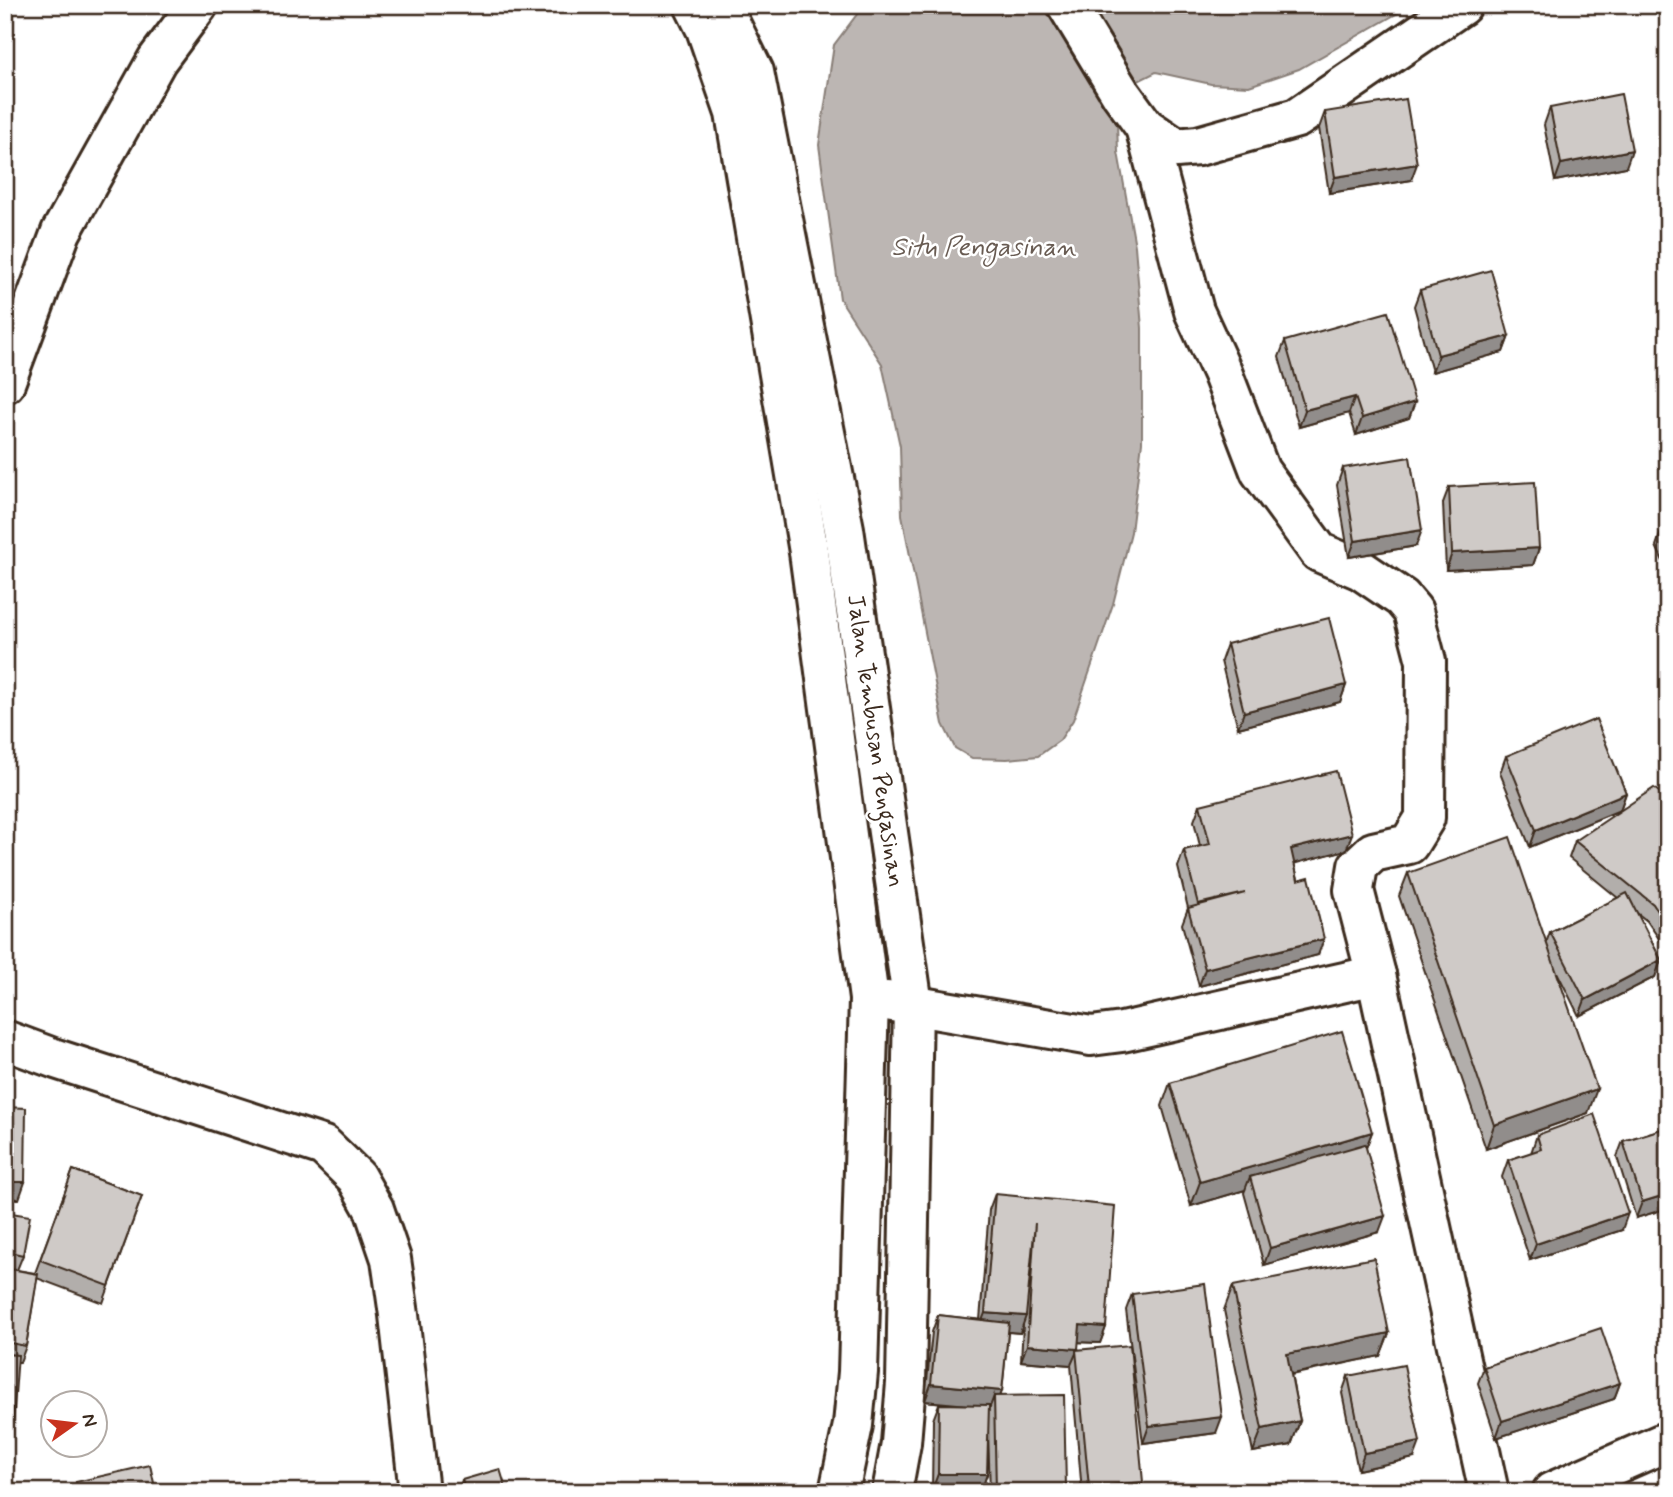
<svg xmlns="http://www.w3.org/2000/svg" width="1673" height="1497" font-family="Mynerve,sans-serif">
	<rect width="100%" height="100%" fill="#fff"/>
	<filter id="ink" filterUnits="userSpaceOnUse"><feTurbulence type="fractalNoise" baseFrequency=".0143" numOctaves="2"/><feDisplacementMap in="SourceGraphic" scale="14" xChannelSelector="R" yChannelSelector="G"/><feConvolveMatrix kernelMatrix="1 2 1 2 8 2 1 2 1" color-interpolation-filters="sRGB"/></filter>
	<g filter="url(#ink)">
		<polygon fill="#bcb6b3" stroke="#887e77" stroke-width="2" points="864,5 1412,5 1299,69 1249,86 1211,84 1156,72 1116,92 1118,152 1135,246 1142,328 1142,442 1131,532 1113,604 1073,720 1060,740 1038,756 1007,759 972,758 955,748 943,724 902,515 900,446 882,364 840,299 819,145 834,45"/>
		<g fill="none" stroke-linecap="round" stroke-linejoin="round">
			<g stroke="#3b2a1e" stroke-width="44">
				<g id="minor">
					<polyline points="694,5 706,29 735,113 809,552 869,999 858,1372 853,1425 839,1492"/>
					<polyline points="721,5 754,72 844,529 913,1005 906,1383 901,1443 892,1492"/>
					<polyline points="1067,5 1121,94 1145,127 1176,148 1198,146 1297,118 1462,5"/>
					<polyline points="1145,127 1194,311 1222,372 1260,471 1319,552 1361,570 1402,598 1413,611 1426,661 1425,818 1409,844 1373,852 1358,866 1354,890 1376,975 1489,1492"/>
					<polyline points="5,383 61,232 157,60 198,5"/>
					<polyline points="887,1001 1091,1036 1122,1032 1376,975"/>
					<polyline points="5,1040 56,1059 324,1146 356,1177 374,1209 391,1259 399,1315 419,1492"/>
				</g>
			</g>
			<g stroke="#3b2a1e" stroke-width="44">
				<polyline id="major" points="1552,1492 1668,1441"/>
			</g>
			<use href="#minor" stroke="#fff" stroke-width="38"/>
			<use href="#major" stroke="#fff" stroke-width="38"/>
		</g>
		<g fill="#b2aeab" stroke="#3b2a1e" stroke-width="2">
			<polygon points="1550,108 1626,167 1555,181 1544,125"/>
			<polygon points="1325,112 1411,180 1329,193 1319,128"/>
			<polygon points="1420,290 1509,336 1503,352 1432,372 1414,306"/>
			<polygon points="1285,341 1415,402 1409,418 1356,435 1349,413 1299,427 1279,357"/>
			<polygon points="1343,468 1416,546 1349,557 1337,485"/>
			<polygon points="1449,487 1539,548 1533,565 1446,570 1443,503"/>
			<polygon points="1668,527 1668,572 1656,546 1662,529"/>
			<polygon points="1227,644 1346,685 1340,702 1238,728 1221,661"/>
			<polygon points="1506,756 1626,793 1620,810 1530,847 1500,773"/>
			<polygon points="1668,799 1668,952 1647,921 1637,913 1661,960 1655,977 1579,1016 1557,972 1588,1113 1486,1149 1399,896 1408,873 1546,943 1550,932 1618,898 1569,858 1575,841"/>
			<polygon points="1200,805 1346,850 1294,863 1318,955 1199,986 1182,924 1188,908 1178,867 1184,850 1200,846 1194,821"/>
			<polygon points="1170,1083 1372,1132 1366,1148 1379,1232 1264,1265 1244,1193 1245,1190 1191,1206 1162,1106"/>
			<polygon points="1668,1127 1668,1208 1636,1218 1617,1157 1623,1141"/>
			<polygon points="1537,1135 1622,1230 1530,1260 1502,1177 1508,1160 1531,1153"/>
			<polygon points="73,1170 142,1196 103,1303 37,1278 26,1346 20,1362 17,1362 6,1450 5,1450 5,1212 23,1255 17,1270 35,1273"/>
			<polygon points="995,1194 1106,1327 1100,1343 1078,1342 1077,1350 1140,1492 1082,1492 1071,1365 1021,1361 1023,1325 1020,1333 1008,1332 1002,1391 1000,1396 1066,1488 1065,1492 990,1492 988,1430 987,1474 981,1491 932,1490 933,1420 939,1404 957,1404 925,1401 932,1332 938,1315 980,1320 989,1210"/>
			<polygon points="1233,1286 1389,1333 1380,1356 1291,1375 1300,1421 1291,1445 1253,1452 1224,1310"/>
			<polygon points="1132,1294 1216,1433 1143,1443 1126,1310"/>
			<polygon points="1484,1367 1620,1383 1614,1399 1496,1438 1478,1383"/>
			<polygon points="1348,1376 1414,1458 1358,1470 1342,1393"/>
			<polygon points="462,1480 507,1492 460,1492 459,1488"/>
			<polygon points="76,1482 156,1492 73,1492"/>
		</g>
		<g fill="#918d8b" stroke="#3b2a1e" stroke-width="2">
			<polygon points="1632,150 1626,167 1555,181 1561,164"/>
			<polygon points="1417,164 1411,180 1329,193 1335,177"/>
			<polygon points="1509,336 1503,352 1432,372 1438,355"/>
			<polygon points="1355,397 1349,413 1299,427 1305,410"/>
			<polygon points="1415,402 1409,418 1356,435 1362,418"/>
			<polygon points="1422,530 1416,546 1349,557 1355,541"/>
			<polygon points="1539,548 1533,565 1446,570 1452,553"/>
			<polygon points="1346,685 1340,702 1238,728 1244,712"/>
			<polygon points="1626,793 1620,810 1530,847 1536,830"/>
			<polygon points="1352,834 1346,850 1285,866 1291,849"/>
			<polygon points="1324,939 1318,955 1199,986 1205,969"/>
			<polygon points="1661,960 1655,977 1579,1016 1585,1000"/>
			<polygon points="1597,1089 1588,1113 1486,1149 1494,1125"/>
			<polygon points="1372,1132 1363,1155 1250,1177 1245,1190 1191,1206 1200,1182"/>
			<polygon points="5,1182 25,1182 19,1199 5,1199"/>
			<polygon points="1668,1194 1668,1208 1636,1218 1642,1202"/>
			<polygon points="1628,1213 1622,1230 1530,1260 1536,1244"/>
			<polygon points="1385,1216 1379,1232 1264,1265 1270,1248"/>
			<polygon points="985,1313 1026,1316 1020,1333 979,1329"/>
			<polygon points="1080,1325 1106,1327 1100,1343 1074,1342"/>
			<polygon points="1389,1333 1380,1356 1278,1377 1287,1354"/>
			<polygon points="1027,1345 1078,1349 1071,1365 1021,1361"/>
			<polygon points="1620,1383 1614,1399 1496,1438 1502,1421"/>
			<polygon points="931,1384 1002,1391 996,1408 994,1396 990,1407 925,1401"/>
			<polygon points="1222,1417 1216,1433 1143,1443 1149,1426"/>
			<polygon points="1300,1421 1291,1445 1253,1452 1262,1429"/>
			<polygon points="5,1433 12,1434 6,1450 5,1450"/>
			<polygon points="1420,1442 1414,1458 1358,1470 1364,1453"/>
			<polygon points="938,1474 987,1474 981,1491 932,1490"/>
			<polygon points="1143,1482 1140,1492 1088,1492 1089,1487"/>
			<polygon points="1066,1488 1065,1492 995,1492 996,1490"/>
		</g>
		<g fill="#cfcac7" stroke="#3b2a1e" stroke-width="2">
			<polygon points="1621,94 1632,150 1561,164 1550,108"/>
			<polygon points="1406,99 1417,164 1335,177 1325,112"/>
			<polygon points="1491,270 1509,336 1438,355 1420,290"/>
			<polygon points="1388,312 1415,402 1362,418 1355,397 1305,410 1285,341"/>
			<polygon points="1410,457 1422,530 1355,541 1343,468"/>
			<polygon points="1535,482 1539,548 1452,553 1449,487"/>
			<polygon points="1668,527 1668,542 1662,529"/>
			<polygon points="1329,618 1346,685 1244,712 1227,644"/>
			<polygon points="1596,719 1626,793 1536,830 1506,756"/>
			<polygon points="1336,771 1352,834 1291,849 1298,880 1309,877 1324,939 1205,969 1188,908 1245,893 1198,904 1184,850 1210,844 1200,805"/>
			<polygon points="1654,788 1668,799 1668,927 1653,904 1575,841"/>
			<polygon points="1510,837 1597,1089 1494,1125 1408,873"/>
			<polygon points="1627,893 1661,960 1585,1000 1550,932"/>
			<polygon points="1342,1031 1372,1132 1200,1182 1170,1083"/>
			<polygon points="5,1107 26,1108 25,1182 5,1182"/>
			<polygon points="1594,1114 1628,1213 1536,1244 1508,1160 1541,1149 1537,1135"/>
			<polygon points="1668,1127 1668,1194 1642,1202 1623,1141"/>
			<polygon points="1365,1144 1385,1216 1270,1248 1250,1177"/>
			<polygon points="73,1170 142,1196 109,1286 40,1260"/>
			<polygon points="995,1194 1115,1206 1106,1327 1080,1325 1078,1349 1027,1345 1035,1223 1026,1316 985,1313"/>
			<polygon points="5,1212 30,1216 23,1255 5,1251"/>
			<polygon points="1374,1258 1389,1333 1287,1354 1300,1421 1262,1429 1233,1286"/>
			<polygon points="5,1268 38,1274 26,1346 5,1342"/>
			<polygon points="1205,1284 1222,1417 1149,1426 1132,1294"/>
			<polygon points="938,1315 1009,1323 1002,1391 931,1384"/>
			<polygon points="1601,1328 1620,1383 1502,1421 1484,1367"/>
			<polygon points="1130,1345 1143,1482 1089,1487 1076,1350"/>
			<polygon points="5,1354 18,1355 12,1434 5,1433"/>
			<polygon points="1404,1365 1420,1442 1364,1453 1348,1376"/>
			<polygon points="1064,1395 1066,1488 996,1490 994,1396"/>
			<polygon points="939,1404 989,1405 987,1474 938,1474"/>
			<polygon points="150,1465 156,1492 78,1492 76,1482"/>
			<polygon points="500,1469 507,1492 466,1492 462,1480"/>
			<polygon points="5,1474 11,1474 13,1492 5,1492"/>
		</g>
	</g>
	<g text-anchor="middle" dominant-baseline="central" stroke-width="5" stroke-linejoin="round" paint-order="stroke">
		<g font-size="24" fill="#3b2a1e" stroke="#fff">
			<text transform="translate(875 741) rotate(82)">Jalan Tembusan Pengasinan</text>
		</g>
		<g font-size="26" font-style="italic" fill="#685b52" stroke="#fff">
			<text x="984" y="248">Situ Pengasinan</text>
		</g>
	</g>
	<rect width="1673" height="1497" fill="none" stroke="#fff" stroke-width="28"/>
	<rect x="14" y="14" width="1645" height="1469" fill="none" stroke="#3b2a1e" stroke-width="2.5" filter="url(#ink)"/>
	<g transform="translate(74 1424) rotate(76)"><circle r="33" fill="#ffffff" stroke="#b1aaa5" stroke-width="2"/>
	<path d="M0-5L12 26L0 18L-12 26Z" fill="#c8321e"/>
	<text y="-10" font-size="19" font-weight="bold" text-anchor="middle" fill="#3b2a1e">N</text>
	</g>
</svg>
